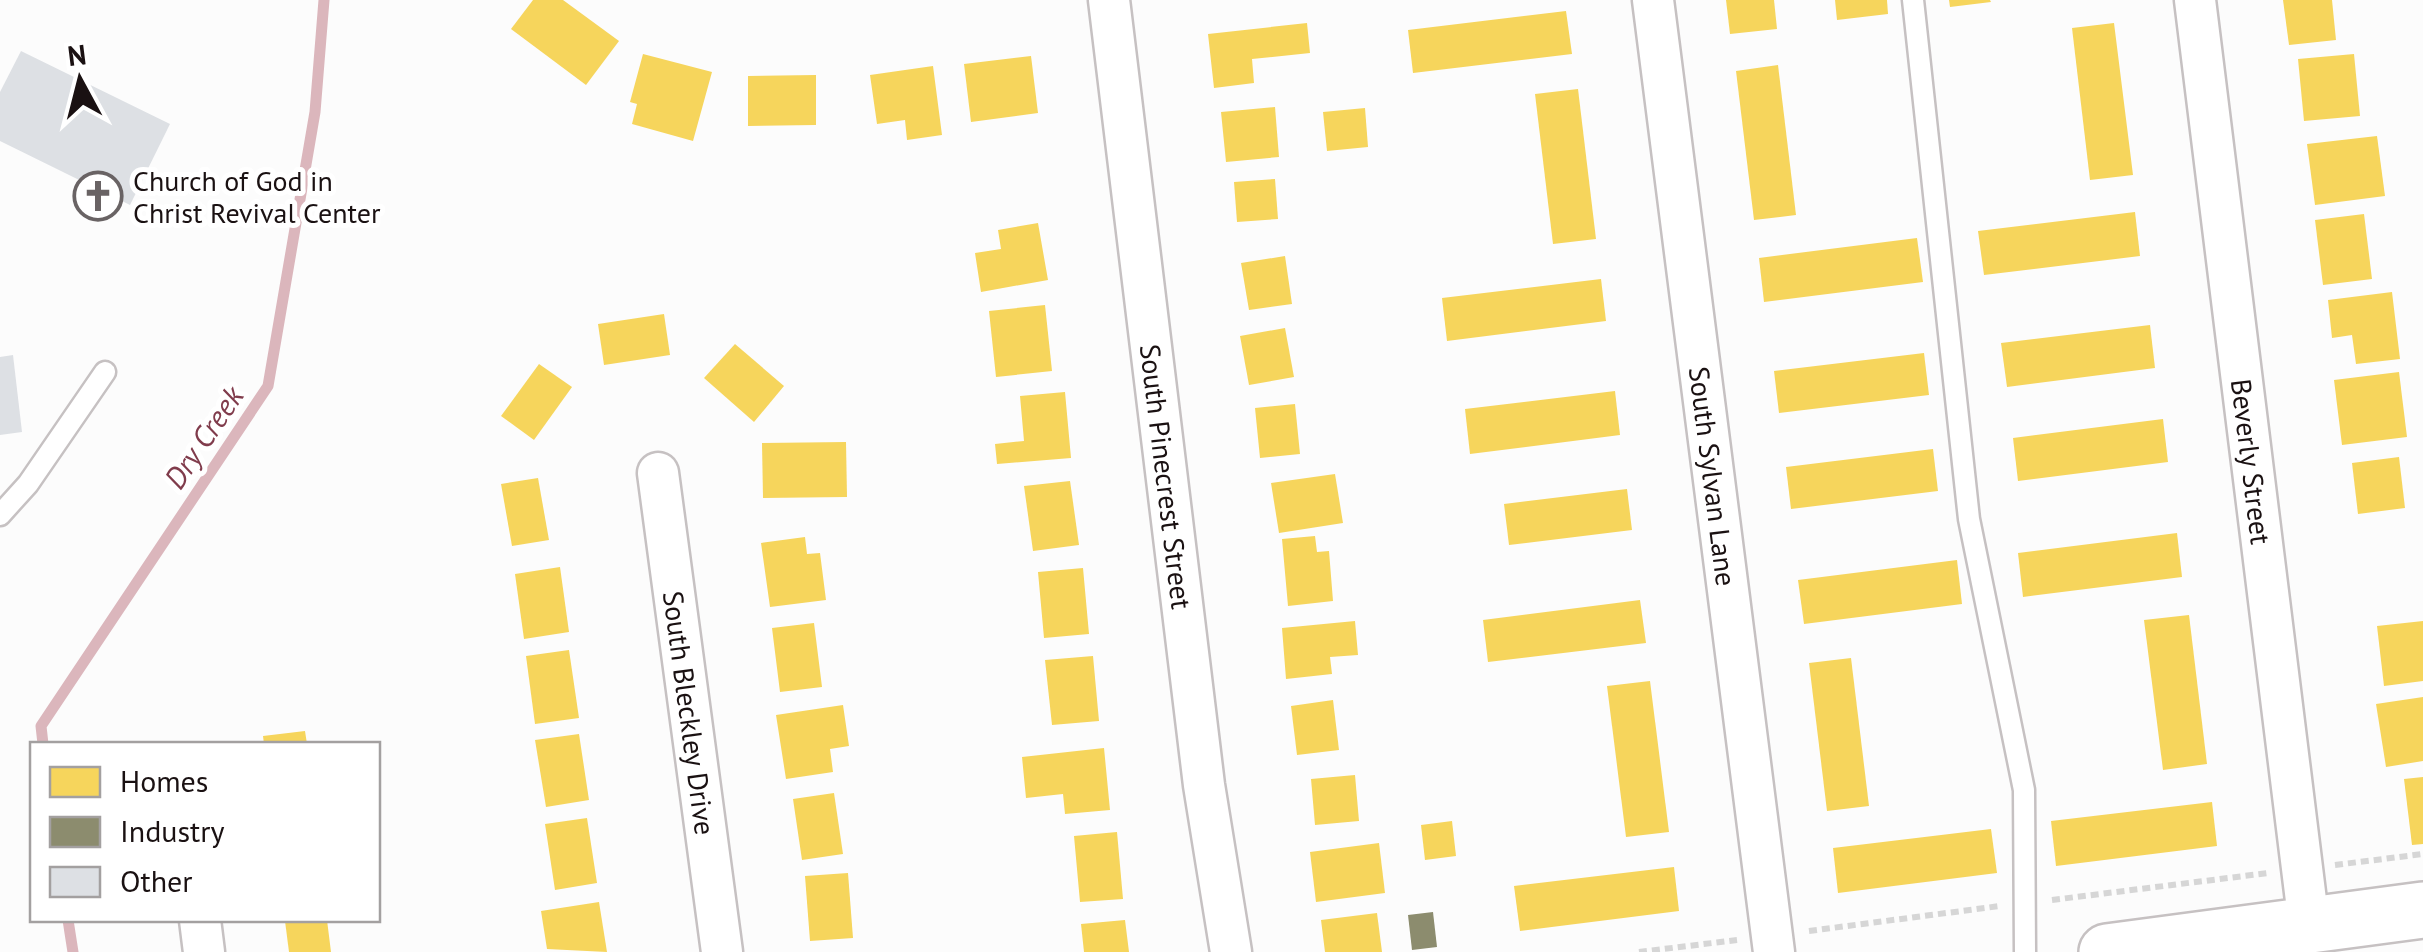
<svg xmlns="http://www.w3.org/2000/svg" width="2423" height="952" font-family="'PT Sans',sans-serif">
	<rect width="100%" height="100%" fill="#fcfcfc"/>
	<g fill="#f6d55c">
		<polygon points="533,0 563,0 619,41 586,85 511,29"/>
		<polygon points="1726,0 1774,0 1777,29 1730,34"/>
		<polygon points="1835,0 1887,0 1888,14 1837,20"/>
		<polygon points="1949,0 1990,0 1991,2 1950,7"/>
		<polygon points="2283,0 2332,0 2336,40 2289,45"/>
		<polygon points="1566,11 1572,54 1413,73 1408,30"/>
		<polygon points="1307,23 1310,53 1252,59 1254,83 1214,88 1208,34"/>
		<polygon points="2114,23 2133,175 2090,180 2072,28"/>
		<polygon points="643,54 712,72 693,141 632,124 637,104 630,102"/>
		<polygon points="2354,54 2360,116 2304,121 2298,59"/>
		<polygon points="1031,56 1038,113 971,122 964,64"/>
		<polygon points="1778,65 1796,215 1754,220 1736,71"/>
		<polygon points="933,66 942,135 907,140 905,120 877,124 870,75"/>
		<polygon points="816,75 816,125 748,126 748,76"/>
		<polygon points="1578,89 1596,239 1553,244 1535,94"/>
		<polygon points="1275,107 1279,157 1226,162 1221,112"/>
		<polygon points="1365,108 1368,147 1327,151 1323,112"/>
		<polygon points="2377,136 2385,196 2315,205 2307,144"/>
		<polygon points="1275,179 1278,219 1237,222 1234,182"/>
		<polygon points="2135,212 2140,256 1984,275 1978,231"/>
		<polygon points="2364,214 2372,279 2323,285 2315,220"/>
		<polygon points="1038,223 1048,280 981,292 975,253 1001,249 998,230"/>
		<polygon points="1917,238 1923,282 1764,302 1759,258"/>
		<polygon points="1285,256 1292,304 1249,310 1241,263"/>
		<polygon points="1601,279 1606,321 1447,341 1442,298"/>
		<polygon points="2392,292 2400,359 2356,364 2352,335 2332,338 2328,300"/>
		<polygon points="1045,305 1052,371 996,377 989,311"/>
		<polygon points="664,314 670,355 604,365 598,324"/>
		<polygon points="2150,325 2155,368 2007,387 2001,343"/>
		<polygon points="1285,328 1294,377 1249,385 1240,336"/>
		<polygon points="735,344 784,386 754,422 704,378"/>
		<polygon points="1924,353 1929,395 1779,413 1774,371"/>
		<polygon points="539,364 572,387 534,440 501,416"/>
		<polygon points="2399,372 2407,437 2342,445 2334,380"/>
		<polygon points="1615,391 1620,435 1470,454 1465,409"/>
		<polygon points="1065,392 1071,458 997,464 995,444 1024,441 1020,396"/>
		<polygon points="1295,404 1300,454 1260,458 1255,408"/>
		<polygon points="2163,419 2168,462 2018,481 2013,438"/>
		<polygon points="846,442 847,497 763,498 762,443"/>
		<polygon points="1933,449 1938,491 1791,509 1786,467"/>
		<polygon points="2399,457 2405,508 2358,514 2352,463"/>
		<polygon points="1335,474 1343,523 1279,533 1271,483"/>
		<polygon points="538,478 549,540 512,546 501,484"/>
		<polygon points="1070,481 1079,545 1033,551 1024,486"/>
		<polygon points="1627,489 1632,530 1509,545 1504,504"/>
		<polygon points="2177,533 2182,577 2023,597 2018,553"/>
		<polygon points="1315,536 1317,552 1329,551 1333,601 1288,606 1282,539"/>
		<polygon points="805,537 807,554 820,553 826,600 770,607 761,543"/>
		<polygon points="1957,560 1962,604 1804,624 1798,580"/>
		<polygon points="560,567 569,632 524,639 515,574"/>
		<polygon points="1083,568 1089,634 1044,638 1038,572"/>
		<polygon points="1640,600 1646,643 1488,662 1483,620"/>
		<polygon points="2189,615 2207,764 2163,770 2144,620"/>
		<polygon points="1355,621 1358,655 1330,657 1332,674 1286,679 1282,628"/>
		<polygon points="2423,621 2423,681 2384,686 2377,626"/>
		<polygon points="814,623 822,687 780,692 772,628"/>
		<polygon points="569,650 579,718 535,724 526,656"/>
		<polygon points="1093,656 1099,721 1052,725 1045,660"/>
		<polygon points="1851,658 1869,806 1827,811 1809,663"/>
		<polygon points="1650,681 1669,832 1626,837 1607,686"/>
		<polygon points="2423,697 2423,761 2386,767 2376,704"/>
		<polygon points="1333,700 1339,750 1297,755 1291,706"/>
		<polygon points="843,705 849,746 830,749 833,772 786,779 776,715"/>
		<polygon points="305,731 307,744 264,744 263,736"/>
		<polygon points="579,734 589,800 546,807 535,740"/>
		<polygon points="1104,748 1110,810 1065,814 1063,794 1026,798 1022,757"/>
		<polygon points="1355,775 1359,821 1315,825 1311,779"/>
		<polygon points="2423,777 2423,844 2412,845 2404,779"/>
		<polygon points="834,793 843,854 802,860 793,799"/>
		<polygon points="2212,802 2217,846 2056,866 2051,821"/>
		<polygon points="587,818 597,883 555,890 545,824"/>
		<polygon points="1452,821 1456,856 1425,860 1421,825"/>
		<polygon points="1991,829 1997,873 1838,893 1833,848"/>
		<polygon points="1117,832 1123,899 1080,902 1074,836"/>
		<polygon points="1379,843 1385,893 1316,902 1310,852"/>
		<polygon points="1674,867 1679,911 1520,931 1514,886"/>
		<polygon points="848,873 853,938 810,941 805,876"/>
		<polygon points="599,902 607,952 547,949 541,911"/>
		<polygon points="1377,913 1382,952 1325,952 1321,920"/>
		<polygon points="327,920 331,952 289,952 285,921"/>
		<polygon points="1125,920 1129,952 1084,952 1081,924"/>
	</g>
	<polygon fill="#8c8c6e" points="1433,912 1437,947 1412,950 1408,915"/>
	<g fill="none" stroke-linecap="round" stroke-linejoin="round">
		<g stroke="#dbb6bc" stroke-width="11">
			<polyline points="43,744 41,726 268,386 315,112 324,0"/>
			<polyline points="68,920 73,952"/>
		</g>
	</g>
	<g fill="#dde0e4">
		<polygon points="21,51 170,124 130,205 0,141 0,92"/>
		<polygon points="13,355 22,432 0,435 0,357"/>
	</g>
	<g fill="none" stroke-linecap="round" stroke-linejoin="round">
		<g stroke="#c6c1c2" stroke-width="25">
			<g id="lane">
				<polyline points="1913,0 1969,519 2024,790 2025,952"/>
				<polyline points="0,515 28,484 105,372"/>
			</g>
		</g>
		<g stroke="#c6c1c2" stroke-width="45">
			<g id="street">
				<path id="s1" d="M1109 0 1204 785 1231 952"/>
				<path id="s2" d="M1653 0 1774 952"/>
				<path id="s3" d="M2195 0 2309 925"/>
				<path id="s4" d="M658 473 722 952"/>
				<polyline points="200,920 204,952"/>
			</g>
		</g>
		<g stroke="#c6c1c2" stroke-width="60">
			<polyline id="secondary" points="2107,952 2423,910"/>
		</g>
		<g stroke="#d6d6d6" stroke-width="6" stroke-dasharray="8 5" stroke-linecap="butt">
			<polyline points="2335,865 2423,854"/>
			<polyline points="2052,900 2268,873"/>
			<polyline points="1809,931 2000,906"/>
			<polyline points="1639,952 1737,940"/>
		</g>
		<use href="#lane" stroke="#fff" stroke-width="20"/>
		<use href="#street" stroke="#fff" stroke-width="40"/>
		<use href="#secondary" stroke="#fff" stroke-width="55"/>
	</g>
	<defs>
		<g id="church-ring" transform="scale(2.5)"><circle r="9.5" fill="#fff" stroke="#696364" stroke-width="1.5"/><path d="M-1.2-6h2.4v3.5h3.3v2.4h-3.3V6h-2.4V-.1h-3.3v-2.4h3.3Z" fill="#696364"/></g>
	</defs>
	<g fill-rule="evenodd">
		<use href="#church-ring" x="98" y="196"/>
	</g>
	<g text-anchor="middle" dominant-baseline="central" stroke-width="10" stroke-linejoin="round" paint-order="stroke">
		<g font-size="28" fill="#1a1112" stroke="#fff" text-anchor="start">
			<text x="133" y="180">Church of God in<tspan x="133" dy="32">Christ Revival Center</tspan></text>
		</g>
		<g font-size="28" fill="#1a1112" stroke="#fff">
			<text stroke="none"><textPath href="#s3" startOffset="465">Beverly Street</textPath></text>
			<text stroke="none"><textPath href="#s2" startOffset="480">South Sylvan Lane</textPath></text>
			<text stroke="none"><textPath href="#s1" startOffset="480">South Pinecrest Street</textPath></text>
			<text stroke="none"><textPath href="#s4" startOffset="242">South Bleckley Drive</textPath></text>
		</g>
		<g font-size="30" font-style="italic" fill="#803c4c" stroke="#fff">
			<text transform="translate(203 437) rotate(-56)">Dry Creek</text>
		</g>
	</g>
	<rect x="30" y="742" width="350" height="180" fill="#ffffff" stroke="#a3a0a0" stroke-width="2.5"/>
	<rect x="50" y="767" width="50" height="30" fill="#f6d55c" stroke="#a3a0a0" stroke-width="2.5"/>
	<text x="120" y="792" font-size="30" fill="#1a1112">Homes</text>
	<rect x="50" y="817" width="50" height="30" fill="#8c8c6e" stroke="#a3a0a0" stroke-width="2.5"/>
	<text x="120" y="842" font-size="30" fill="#1a1112">Industry</text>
	<rect x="50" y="867" width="50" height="30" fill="#dde0e4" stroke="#a3a0a0" stroke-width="2.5"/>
	<text x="120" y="892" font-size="30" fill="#1a1112">Other</text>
	<g transform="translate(80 80) rotate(353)" stroke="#ffffff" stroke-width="8" paint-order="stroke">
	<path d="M0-8L18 38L0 25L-18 38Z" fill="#1a1112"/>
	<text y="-15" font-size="28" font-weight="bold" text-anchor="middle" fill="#1a1112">N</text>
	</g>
</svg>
